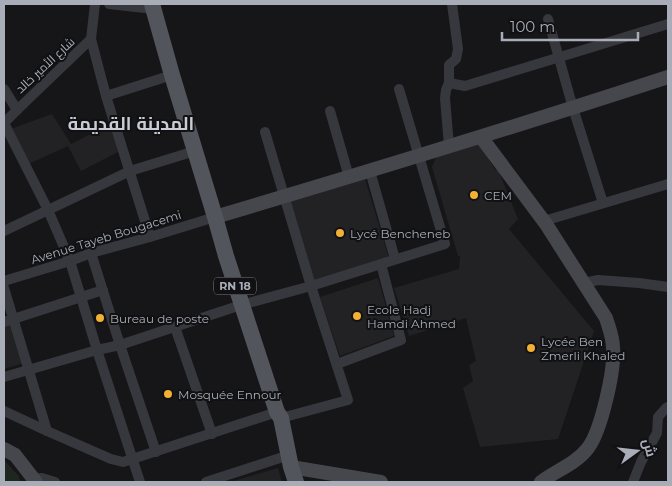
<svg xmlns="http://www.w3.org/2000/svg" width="672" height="486" font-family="Montserrat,Cairo,sans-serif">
	<rect width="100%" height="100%" fill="#161618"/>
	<g fill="#222225">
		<polygon points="52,114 71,144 110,124 122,150 81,171 68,146 24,166 7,136 4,137 4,129 8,130"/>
		<polygon points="477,140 494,168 499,172 518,219 509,229 594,331 558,439 480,447 463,388 473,381 469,365 476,361 466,318 409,336 394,288 459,269 460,256 458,256 432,167 438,152"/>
		<polygon points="365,179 391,265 314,287 289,202"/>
		<polygon points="378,278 394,336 340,356 320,297"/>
		<polygon points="12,322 24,363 4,369 4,324"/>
		<polygon points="278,468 282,482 230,482"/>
	</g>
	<polygon fill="#1e261f" points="4,460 18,475 21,482 4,482"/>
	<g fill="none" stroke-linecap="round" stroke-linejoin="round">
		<g stroke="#37383d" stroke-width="10">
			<polyline points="95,4 91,39 106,96 150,237"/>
			<polyline points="109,4 154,9"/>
			<polyline points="548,19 573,108 603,203"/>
			<polyline points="91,39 17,110 4,123 48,210 70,261 97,350 140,482"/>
			<polyline points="449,83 465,86 668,24"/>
			<polyline points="4,89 17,110"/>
			<polyline points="106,96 172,75"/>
			<polyline points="330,111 349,177"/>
			<polyline points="265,132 311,286 348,400 281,418"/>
			<polyline points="449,146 445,98 446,90 449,83 449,65 456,59 458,49 452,4"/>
			<polyline points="370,171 395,259"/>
			<polyline points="544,221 668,184"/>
			<polyline points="4,231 130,171 195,151"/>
			<polyline points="91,253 120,345 156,452"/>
			<polyline points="4,281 70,261 91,253 150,237 215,217"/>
			<polyline points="584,283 598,280 639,283 668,287"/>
			<polyline points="4,288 47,431"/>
			<polyline points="4,322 103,290"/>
			<polyline points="175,327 212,434"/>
			<polyline points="337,364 401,340 381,264"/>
			<polyline points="4,377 97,350 120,345 241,305 311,286 445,244 399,89"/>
			<polyline points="4,411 47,431 111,459 123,462 277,412"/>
			<polyline points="33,482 34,479 42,478 55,482"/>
			<polyline points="206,482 289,455"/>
			<polyline points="633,482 641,462 657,433 658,417 666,408 668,407"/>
		</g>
		<g stroke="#45474d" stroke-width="14">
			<path d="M481 137 546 224 606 318C609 328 613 337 613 348 615 370 601 431 588 448 576 464 555 471 541 482"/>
			<path d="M215 217C367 172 518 126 668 77"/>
			<polyline points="4,449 15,455 36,482"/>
			<polyline points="291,467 381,482"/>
		</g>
		<polyline stroke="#53555c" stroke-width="16" points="152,4 172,75 215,217 226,256 277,412 281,418 291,467 296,482"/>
	</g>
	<g fill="#f2b134" stroke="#111113" stroke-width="2">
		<circle cx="474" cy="195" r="5"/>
		<circle cx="340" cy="233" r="5"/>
		<circle cx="357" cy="316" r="5"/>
		<circle cx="100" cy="318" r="5"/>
		<circle cx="531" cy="348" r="5"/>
		<circle cx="168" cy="394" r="5"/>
	</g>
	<g text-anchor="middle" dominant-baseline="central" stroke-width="4" stroke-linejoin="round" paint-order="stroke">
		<rect fill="#111113" stroke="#7b7e86" stroke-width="1" x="214" y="277.5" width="42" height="17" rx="4"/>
		<g font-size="11" font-weight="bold" fill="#a8adb8">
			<text x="235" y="286">RN 18</text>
		</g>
		<g font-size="12" fill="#a8adb8" stroke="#111113">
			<text transform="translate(45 65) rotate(-43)">شارع الأمير خالد</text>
			<text transform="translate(106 237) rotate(-17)">Avenue Tayeb Bougacemi</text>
		</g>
		<g font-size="12" fill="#a8adb8" stroke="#111113" text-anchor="start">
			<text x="484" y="195">CEM</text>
			<text x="350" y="233">Lycé Bencheneb</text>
			<text x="367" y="309">Ecole Hadj<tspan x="367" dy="14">Hamdi Ahmed</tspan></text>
			<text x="110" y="318">Bureau de poste</text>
			<text x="541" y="341">Lycée Ben<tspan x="541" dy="14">Zmerli Khaled</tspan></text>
			<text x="178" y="394">Mosquée Ennour</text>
		</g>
		<g font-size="18" font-weight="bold" fill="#c9ccd4" stroke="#111113">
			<text x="131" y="124">المدينة القديمة</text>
		</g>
	</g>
	<rect width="672" height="486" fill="none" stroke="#a8adb8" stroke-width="10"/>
	<g transform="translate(637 451) rotate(75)" stroke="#111113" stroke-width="4" paint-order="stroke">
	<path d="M0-4L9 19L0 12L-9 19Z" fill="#a8adb8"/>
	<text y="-8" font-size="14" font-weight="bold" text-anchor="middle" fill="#a8adb8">ش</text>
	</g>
	<path d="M502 32v8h136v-8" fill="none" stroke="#a8adb8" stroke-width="2.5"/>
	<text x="510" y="32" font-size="15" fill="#a8adb8" stroke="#111113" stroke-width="4" paint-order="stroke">100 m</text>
</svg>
